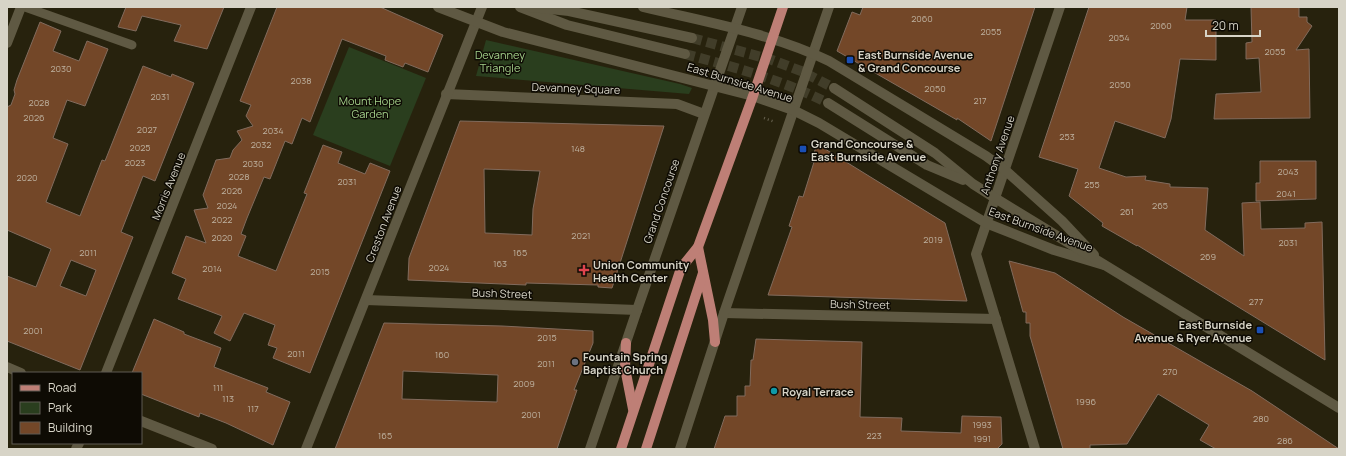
<svg xmlns="http://www.w3.org/2000/svg" width="1346" height="456" font-family="Manrope,sans-serif">
	<rect width="100%" height="100%" fill="#27220d"/>
	<g fill="#2a3e1e">
		<polygon points="486,40 680,84 692,88 689,94 476,76"/>
		<polygon points="349,47 426,78 390,166 313,135"/>
	</g>
	<g fill="#734728" stroke="#816b5d" fill-rule="evenodd">
		<polygon points="126,7 224,7 207,49 174,41 181,25 142,16 136,31 118,27"/>
		<polygon points="277,7 380,7 443,35 428,72 405,63 403,67 385,60 386,56 342,39 310,122 302,118 292,144 285,141 270,179 264,177 247,218 241,234 246,236 238,256 276,271 307,194 304,193 323,145 342,152 338,163 365,174 370,163 390,171 310,373 273,358 277,348 268,345 275,325 244,313 230,341 214,333 222,316 178,299 186,279 172,273 186,236 206,243 194,210 208,208 203,195 216,160 230,158 233,150 242,140 237,131 253,126 246,116 251,105 240,101"/>
		<polygon points="863,7 1035,7 991,141 957,118 957,120 837,51 852,12 860,15"/>
		<polygon points="1089,7 1187,7 1185,20 1216,20 1216,60 1180,59 1171,119 1165,138 1115,121 1099,168 1126,177 1146,176 1145,180 1170,184 1170,187 1208,188 1205,230 1244,256 1242,203 1260,202 1261,229 1305,228 1305,223 1322,222 1325,360 1137,245 1137,246 1102,226 1103,223 1069,196 1078,169 1039,157"/>
		<polygon points="1251,7 1299,7 1299,17 1307,17 1307,22 1312,26 1296,50 1309,49 1310,118 1214,119 1216,94 1261,92 1259,58 1246,59 1246,43 1252,42"/>
		<path d="M40 22 61 31 53 51 79 61 87 41 108 49 85 106 67 100 53 138 68 144 46 202 80 216 102 160 105 161 143 66 171 77 172 74 194 83 155 181 143 176 121 232 133 237 80 370 7 341V276L36 287 51 249 7 230V107L11 105 15 94 14 90 17 80ZM71 260 96 270 86 296 60 286Z"/>
		<path d="M460 121 664 126 612 288 598 287V285L526 283V285L408 280 409 258ZM484 169 540 171 533 209 532 235 485 233Z"/>
		<polygon points="817,144 945,223 967,301 768,295 792,227 789,226 799,196 803,197 814,162 811,162"/>
		<polygon points="1260,161 1316,161 1316,199 1256,201 1256,183 1260,183"/>
		<polygon points="1009,261 1055,273 1123,317 1252,391 1339,449 1216,449 1200,440 1209,425 1158,394 1127,444 1090,445 1090,449 1063,449 1030,336 1030,323 1026,323 1026,312 1023,312"/>
		<polygon points="154,319 184,332 184,334 221,348 214,367 268,388 266,392 290,402 273,445 226,423 200,413 199,417 141,394 141,373 132,373"/>
		<path d="M384 323 502 326 593 331V343L574 390H577L557 449H335ZM403 371 498 375 497 402 402 399Z"/>
		<polygon points="756,339 862,342 860,417 902,418 901,431 961,433 962,416 1001,417 1002,444 997,449 714,449 725,416 737,416 737,396 745,396 745,386 750,386 751,360 753,360"/>
	</g>
	<g fill="none" stroke-linecap="round" stroke-linejoin="round">
		<g stroke="#413d29" stroke-width="10" stroke-dasharray="10 5" stroke-linecap="butt">
			<polyline points="692,38 772,60 801,71 834,88"/>
			<path d="M685 54C734 67 782 80 828 103"/>
		</g>
		<polyline stroke="#676250" stroke-width="2.5" stroke-dasharray="1 3" stroke-linecap="butt" points="764,118 775,122"/>
		<polyline stroke="#5f5943" stroke-width="9" points="25,7 132,45"/>
		<g stroke="#5f5943" stroke-width="10">
			<polyline points="7,43 21,7"/>
			<polyline points="446,94 677,104 704,114"/>
			<polyline points="366,300 637,310"/>
			<polyline points="724,313 996,319"/>
			<polyline points="7,367 21,373"/>
			<polyline points="106,373 251,7"/>
			<polyline points="141,421 212,449"/>
			<polyline points="76,449 79,443"/>
			<polyline points="306,449 482,7"/>
			<polyline points="1035,449 976,254 1060,7"/>
		</g>
		<g stroke="#5f5943" stroke-width="10">
			<polyline points="590,449 637,310 742,7"/>
			<polyline points="680,449 724,313 829,7"/>
		</g>
		<g stroke="#5f5943" stroke-width="10">
			<polyline points="438,7 503,32 753,96 793,110 819,123 986,223 1054,250 1104,265"/>
			<polyline points="520,7 567,25 685,54"/>
			<polyline points="531,7 569,11 692,38"/>
			<path d="M643 7C705 22 771 33 829 61L986 156 1005 170 1062 221 1094 255"/>
			<polyline points="834,88 935,153 973,184 995,198 1339,408"/>
			<polyline points="828,103 927,165 963,180"/>
		</g>
		<g stroke="#be7f76" stroke-width="10">
			<polyline points="698,247 713,320 715,342"/>
			<polyline points="626,343 625,368 633,409"/>
			<polyline points="621,449 681,268 698,247 753,96 783,7"/>
			<polyline points="646,449 703,273"/>
		</g>
	</g>
	<g fill="#1a4fb4" stroke="#0e0b04" stroke-width="1.5">
		<rect x="846" y="56" width="8" height="8" rx="2"/>
		<rect x="799" y="145" width="8" height="8" rx="2"/>
		<rect x="1256" y="326" width="8" height="8" rx="2"/>
	</g>
	<path fill="#e0444e" stroke="#0e0b04" stroke-width="1.5" d="M582 264h4v4h4v4h-4v4h-4v-4h-4v-4h4z"/>
	<circle fill="#6b7280" stroke="#0e0b04" stroke-width="1.5" cx="575" cy="362" r="4"/>
	<circle fill="#0f9aa8" stroke="#0e0b04" stroke-width="1.5" cx="774" cy="391" r="4"/>
	<g text-anchor="middle" dominant-baseline="central" stroke-width="3" stroke-linejoin="round" paint-order="stroke">
		<g font-size="9" fill="#beb19f">
			<text x="922" y="18">2060</text>
			<text x="1161" y="25">2060</text>
			<text x="991" y="31">2055</text>
			<text x="1119" y="37">2054</text>
			<text x="1275" y="51">2055</text>
			<text x="61" y="68">2030</text>
			<text x="301" y="80">2038</text>
			<text x="1120" y="84">2050</text>
			<text x="935" y="88">2050</text>
			<text x="160" y="96">2031</text>
			<text x="980" y="100">217</text>
			<text x="39" y="102">2028</text>
			<text x="34" y="117">2026</text>
			<text x="147" y="129">2027</text>
			<text x="273" y="130">2034</text>
			<text x="1067" y="136">253</text>
			<text x="261" y="144">2032</text>
			<text x="140" y="147">2025</text>
			<text x="578" y="148">148</text>
			<text x="135" y="162">2023</text>
			<text x="253" y="163">2030</text>
			<text x="1288" y="171">2043</text>
			<text x="239" y="176">2028</text>
			<text x="27" y="177">2020</text>
			<text x="347" y="181">2031</text>
			<text x="1092" y="184">255</text>
			<text x="232" y="190">2026</text>
			<text x="1286" y="193">2041</text>
			<text x="227" y="205">2024</text>
			<text x="1160" y="205">265</text>
			<text x="1127" y="211">261</text>
			<text x="222" y="219">2022</text>
			<text x="581" y="235">2021</text>
			<text x="222" y="237">2020</text>
			<text x="933" y="239">2019</text>
			<text x="1288" y="242">2031</text>
			<text x="88" y="252">2011</text>
			<text x="520" y="252">165</text>
			<text x="1208" y="256">269</text>
			<text x="500" y="263">163</text>
			<text x="439" y="267">2024</text>
			<text x="212" y="268">2014</text>
			<text x="320" y="271">2015</text>
			<text x="1256" y="301">277</text>
			<text x="33" y="330">2001</text>
			<text x="547" y="337">2015</text>
			<text x="296" y="353">2011</text>
			<text x="442" y="354">160</text>
			<text x="546" y="363">2011</text>
			<text x="1170" y="371">270</text>
			<text x="524" y="383">2009</text>
			<text x="218" y="387">111</text>
			<text x="228" y="398">113</text>
			<text x="1086" y="401">1996</text>
			<text x="253" y="408">117</text>
			<text x="531" y="414">2001</text>
			<text x="1261" y="418">280</text>
			<text x="982" y="424">1993</text>
			<text x="385" y="435">165</text>
			<text x="874" y="435">223</text>
			<text x="982" y="438">1991</text>
			<text x="1285" y="440">286</text>
		</g>
		<g font-size="11" fill="#a4d18b" stroke="#0e0b04">
			<text x="500" y="54">Devanney<tspan x="500" dy="13">Triangle</tspan></text>
			<text x="370" y="100">Mount Hope<tspan x="370" dy="13">Garden</tspan></text>
		</g>
		<g font-size="11" font-weight="bold" fill="#d7d4c7" stroke="#0e0b04" text-anchor="start">
			<text x="858" y="54">East Burnside Avenue<tspan x="858" dy="13">&amp; Grand Concourse</tspan></text>
			<text x="811" y="143">Grand Concourse &amp;<tspan x="811" dy="13">East Burnside Avenue</tspan></text>
			<text x="593" y="264">Union Community<tspan x="593" dy="13">Health Center</tspan></text>
			<text x="1252" y="324" text-anchor="end">East Burnside<tspan x="1252" dy="13">Avenue &amp; Ryer Avenue</tspan></text>
			<text x="583" y="356">Fountain Spring<tspan x="583" dy="13">Baptist Church</tspan></text>
			<text x="782" y="391">Royal Terrace</text>
		</g>
		<g font-size="11" fill="#d7d4c7" stroke="#0e0b04">
			<text transform="translate(740 82) rotate(17)">East Burnside Avenue</text>
			<text transform="translate(576 88) rotate(2)">Devanney Square</text>
			<text transform="translate(997 155) rotate(-71)">Anthony Avenue</text>
			<text transform="translate(168 186) rotate(-68)">Morris Avenue</text>
			<text transform="translate(661 201) rotate(-71)">Grand Concourse</text>
			<text transform="translate(383 224) rotate(-69)">Creston Avenue</text>
			<text transform="translate(1041 229) rotate(20)">East Burnside Avenue</text>
			<text transform="translate(502 293) rotate(2)">Bush Street</text>
			<text transform="translate(860 304) rotate(1)">Bush Street</text>
		</g>
	</g>
	<rect width="1346" height="456" fill="none" stroke="#d7d4c7" stroke-width="16"/>
	<rect x="12" y="372" width="130" height="72" fill="#0e0b04" stroke="#5e5b52"/>
	<rect x="20" y="385" width="20" height="6" fill="#be7f76" stroke="#5e5b52"/>
	<text x="48" y="392" font-size="12" fill="#d7d4c7">Road</text>
	<rect x="20" y="402" width="20" height="12" fill="#2a3e1e" stroke="#5e5b52"/>
	<text x="48" y="412" font-size="12" fill="#d7d4c7">Park</text>
	<rect x="20" y="422" width="20" height="12" fill="#734728" stroke="#5e5b52"/>
	<text x="48" y="432" font-size="12" fill="#d7d4c7">Building</text>
	<path d="M1206 30v6h54v-6" fill="none" stroke="#d7d4c7" stroke-width="2"/>
	<text x="1212" y="30" font-size="12" fill="#d7d4c7" stroke="#0e0b04" stroke-width="3" paint-order="stroke">20 m</text>
</svg>
